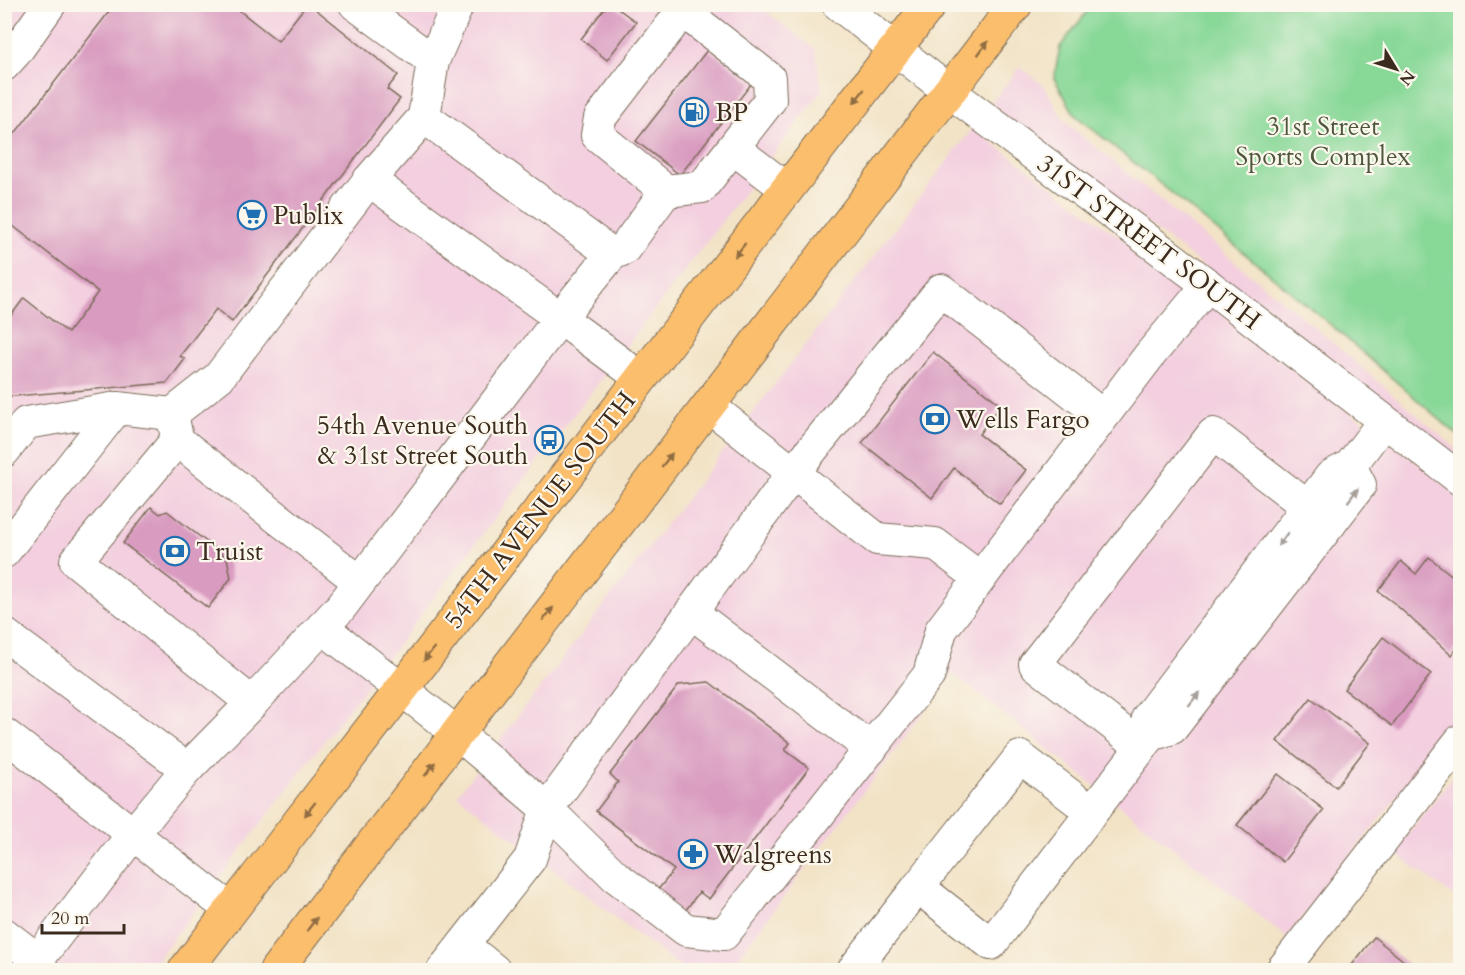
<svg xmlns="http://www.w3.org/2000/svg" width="1465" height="975" font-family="Cardo,serif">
	<rect width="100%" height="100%" fill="#fbf7ec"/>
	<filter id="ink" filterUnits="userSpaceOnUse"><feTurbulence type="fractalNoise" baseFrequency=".0167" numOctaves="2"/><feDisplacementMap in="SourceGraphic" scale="12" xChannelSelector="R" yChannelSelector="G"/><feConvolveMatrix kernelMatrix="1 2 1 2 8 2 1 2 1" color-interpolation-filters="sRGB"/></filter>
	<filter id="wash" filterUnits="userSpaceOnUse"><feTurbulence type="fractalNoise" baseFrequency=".008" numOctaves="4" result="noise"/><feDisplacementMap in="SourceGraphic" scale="24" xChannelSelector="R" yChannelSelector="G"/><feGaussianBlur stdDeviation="1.35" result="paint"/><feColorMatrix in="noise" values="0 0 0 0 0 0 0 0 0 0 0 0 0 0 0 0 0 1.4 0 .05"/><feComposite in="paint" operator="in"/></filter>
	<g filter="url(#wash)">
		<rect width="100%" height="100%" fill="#f2e3c6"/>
		<g fill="#f3cfdf">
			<polygon points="5,5 757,5 815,49 822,91 149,970 5,970"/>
			<polygon points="1020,67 1044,86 1064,121 1324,335 1460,452 1460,460 990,105"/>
			<polygon points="973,128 1200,297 1460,496 1460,715 1287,938 953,674 728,970 684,970 457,795"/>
			<polygon points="1460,767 1460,901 1394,852"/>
		</g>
		<polygon fill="#88d898" stroke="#62815b" stroke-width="1.5" points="1092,5 1460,5 1460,437 1332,326 1174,195 1075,115 1054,78 1060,47"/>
		<g id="blocks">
			<g fill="#d99bc0">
				<polygon points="115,4 231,4 278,41 307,4 309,4 398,75 387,89 400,99 232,322 216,309 180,356 185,359 167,383 4,397 4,325 24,298 68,333 98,292 4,219 4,136 10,140"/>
				<polygon points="607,5 613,5 636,22 607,60 581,39"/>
				<polygon points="708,49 752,83 680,175 636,141"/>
				<polygon points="933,352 1001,405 979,434 1026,470 1000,504 954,468 932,498 862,443"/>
				<polygon points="151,507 160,514 167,511 227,558 231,578 208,608 123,543"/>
				<polygon points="1429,557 1460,582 1460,643 1451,655 1394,603 1378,591 1401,561 1416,574"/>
				<polygon points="1383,637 1431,674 1392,726 1344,689"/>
				<polygon points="709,682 790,743 785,750 809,768 709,899 699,892 680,918 653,896 674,870 596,811 618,782 610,774 679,685"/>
				<polygon points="1311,698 1370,743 1336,787 1277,741"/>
				<polygon points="1278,774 1324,810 1283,862 1237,825"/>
				<polygon points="1374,937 1415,970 1348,970"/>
			</g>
		</g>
	</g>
	<g filter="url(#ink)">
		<use href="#blocks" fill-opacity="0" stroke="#7b6b59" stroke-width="1.5"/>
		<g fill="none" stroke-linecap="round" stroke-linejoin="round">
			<g stroke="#7b6b59" stroke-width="34">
				<g id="minor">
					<polyline points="355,4 433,61"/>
					<polyline points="838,4 950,92 1208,285 1460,479"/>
					<polyline points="4,65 15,53 50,4"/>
					<polyline points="424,117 369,180 560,318 612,254 424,117 433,61 458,4"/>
					<polyline points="733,148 787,189"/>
					<polyline points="666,191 702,187 770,100 769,78 683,11"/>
					<polyline points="612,254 624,249 666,191 597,135 600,118 688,4"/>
					<polyline points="709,406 877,539 935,544 980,578"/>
					<polyline points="172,414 219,377 369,180"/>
					<polyline points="4,451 26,423 117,408 172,414 176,433"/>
					<polyline points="4,552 117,408"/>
					<polyline points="360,582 177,440 76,561 252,703 341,607 560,318 641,378"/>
					<polyline points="691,612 871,749"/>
					<polyline points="322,627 457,733 547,809 615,876 686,930 724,934 929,675 941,630 1149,356 1208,285"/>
					<polyline points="4,634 187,769 133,834 30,970"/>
					<polyline points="4,734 231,910"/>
					<polyline points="1151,735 1148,717 1331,476 1350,466 1384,421"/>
					<polyline points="1142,747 1035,664 1213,434 1330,524"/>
					<polyline points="187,769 252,703"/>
					<polyline points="918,887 1020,757 1092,812"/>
					<polyline points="4,934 38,960"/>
					<polyline points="463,945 494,970"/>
					<polyline points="443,970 530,859 547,809 793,473 941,290 1103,416"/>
					<polyline points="853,970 918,887 991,944 1151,735 1172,728 1360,485 1350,466"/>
					<polyline points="1282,970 1460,741"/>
				</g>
			</g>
			<g stroke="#7b6b59" stroke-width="35">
				<g id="major">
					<polyline points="185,970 930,4"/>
					<polyline points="276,970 1016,4"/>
				</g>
			</g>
			<use href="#minor" stroke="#fff" stroke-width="32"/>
			<use href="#major" stroke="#fabe6d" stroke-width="33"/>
		</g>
		<defs><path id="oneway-solid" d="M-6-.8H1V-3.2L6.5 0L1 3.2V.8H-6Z" transform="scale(1.5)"/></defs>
		<g fill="#916d42">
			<use href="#oneway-solid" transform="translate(983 48) rotate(-53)"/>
			<use href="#oneway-solid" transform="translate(859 96) rotate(128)"/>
			<use href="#oneway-solid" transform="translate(740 250) rotate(128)"/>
			<use href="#oneway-solid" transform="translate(667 460) rotate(-52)"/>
			<use href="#oneway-solid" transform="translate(548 614) rotate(-52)"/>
			<use href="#oneway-solid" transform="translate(429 654) rotate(128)"/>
			<use href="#oneway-solid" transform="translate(430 769) rotate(-53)"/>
			<use href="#oneway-solid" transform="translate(310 809) rotate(128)"/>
			<use href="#oneway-solid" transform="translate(312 924) rotate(-53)"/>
		</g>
		<g fill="#a79f9a">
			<use href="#oneway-solid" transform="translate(1353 495) rotate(-53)"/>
			<use href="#oneway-solid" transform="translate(1283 539) rotate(127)"/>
			<use href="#oneway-solid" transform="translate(1194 699) rotate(-52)"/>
		</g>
	</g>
	<defs>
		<g id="fuel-ring" transform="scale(1.5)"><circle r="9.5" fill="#fbf7ec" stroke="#1f6fb2" stroke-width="1.5"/><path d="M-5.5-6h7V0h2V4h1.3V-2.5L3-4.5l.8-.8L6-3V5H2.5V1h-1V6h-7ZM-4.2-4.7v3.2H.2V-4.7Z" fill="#1f6fb2"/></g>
		<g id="supermarket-ring" transform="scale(1.5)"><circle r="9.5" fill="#fbf7ec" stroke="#1f6fb2" stroke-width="1.5"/><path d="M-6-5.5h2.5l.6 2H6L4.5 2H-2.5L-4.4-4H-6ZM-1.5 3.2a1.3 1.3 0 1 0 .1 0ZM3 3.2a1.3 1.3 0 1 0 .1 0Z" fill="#1f6fb2"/></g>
		<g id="bank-ring" transform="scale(1.5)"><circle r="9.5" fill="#fbf7ec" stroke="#1f6fb2" stroke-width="1.5"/><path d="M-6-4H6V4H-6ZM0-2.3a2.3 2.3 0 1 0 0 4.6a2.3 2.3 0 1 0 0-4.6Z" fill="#1f6fb2"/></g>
		<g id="bus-ring" transform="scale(1.5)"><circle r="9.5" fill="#fbf7ec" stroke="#1f6fb2" stroke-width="1.5"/><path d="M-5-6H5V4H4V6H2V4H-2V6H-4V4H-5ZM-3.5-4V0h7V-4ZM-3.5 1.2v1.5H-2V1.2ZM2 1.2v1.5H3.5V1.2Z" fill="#1f6fb2"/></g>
		<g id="pharmacy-ring" transform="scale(1.5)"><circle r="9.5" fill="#fbf7ec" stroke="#1f6fb2" stroke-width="1.5"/><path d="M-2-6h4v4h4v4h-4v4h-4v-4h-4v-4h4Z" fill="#1f6fb2"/></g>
	</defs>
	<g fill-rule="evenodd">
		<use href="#fuel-ring" x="694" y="112"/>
		<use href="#supermarket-ring" x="252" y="215"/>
		<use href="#bank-ring" x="935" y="419"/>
		<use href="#bus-ring" x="549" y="440"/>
		<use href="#bank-ring" x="175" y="551"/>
		<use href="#pharmacy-ring" x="693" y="854"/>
	</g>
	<g text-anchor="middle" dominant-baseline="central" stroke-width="4.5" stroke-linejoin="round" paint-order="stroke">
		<g font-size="26" fill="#3b2a1e" stroke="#fbf7ec" text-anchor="start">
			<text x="715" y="112">BP</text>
			<text x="273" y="215">Publix</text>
			<text x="956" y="419">Wells Fargo</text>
			<text x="528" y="425" text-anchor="end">54th Avenue South<tspan x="528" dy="30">&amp; 31st Street South</tspan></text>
			<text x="196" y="551">Truist</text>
			<text x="714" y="854">Walgreens</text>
		</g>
		<g font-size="26" fill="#4e563c" stroke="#fbf7ec">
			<text x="1323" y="126">31st Street<tspan x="1323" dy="30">Sports Complex</tspan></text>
		</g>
		<g font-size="26" fill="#3b2a1e" stroke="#fbf7ec">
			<text transform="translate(1149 242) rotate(37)">31ST STREET SOUTH</text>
			<text transform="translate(540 510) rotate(-52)">54TH AVENUE SOUTH</text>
		</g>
	</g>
	<rect width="1465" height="975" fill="none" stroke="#fbf7ec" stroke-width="24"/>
	<g transform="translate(1396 69) rotate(128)" stroke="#fbf7ec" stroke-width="4.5" paint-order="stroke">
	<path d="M0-4.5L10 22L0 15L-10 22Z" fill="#3b2a1e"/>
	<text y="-9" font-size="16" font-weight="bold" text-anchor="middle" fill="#3b2a1e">N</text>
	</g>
	<path d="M42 924v9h82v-9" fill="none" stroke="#3b2a1e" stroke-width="3"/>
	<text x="51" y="924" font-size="18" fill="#3b2a1e" stroke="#fbf7ec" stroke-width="4.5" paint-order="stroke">20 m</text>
</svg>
